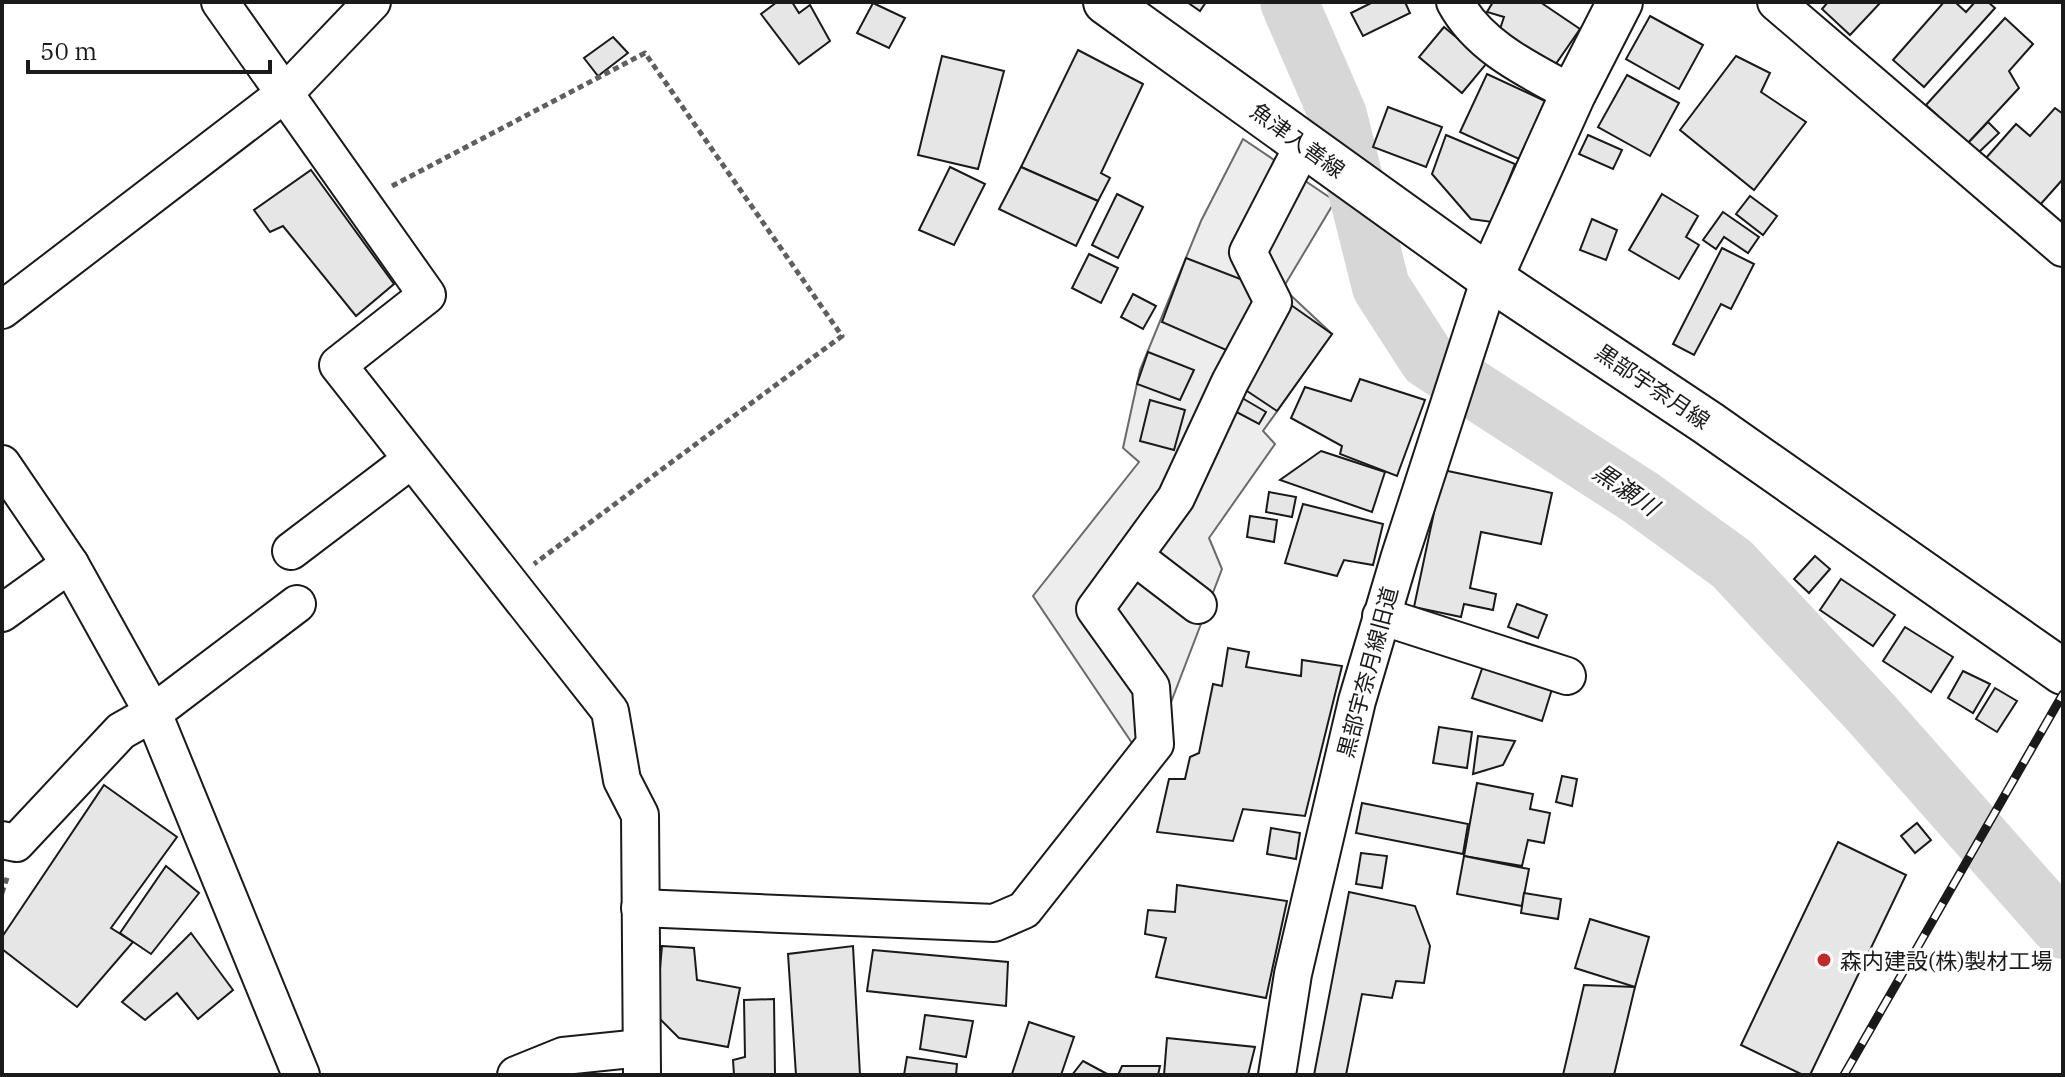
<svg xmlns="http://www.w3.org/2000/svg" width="2065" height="1077" font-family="'IBM Plex Serif','Noto Sans JP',serif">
	<rect width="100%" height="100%" fill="#fff"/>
	<polygon fill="#ededed" stroke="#6a6a6a" stroke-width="2" points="1243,139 1335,201 1283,288 1332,334 1263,431 1275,444 1209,538 1222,569 1155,744 1132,743 1033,596 1139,462 1123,448 1140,370 1201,221"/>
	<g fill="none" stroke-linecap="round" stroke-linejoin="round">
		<polyline stroke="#d7d7d7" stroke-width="58" points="1289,2 1338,115 1381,287 1428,360 1640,497 1732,564 1872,714 2063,930"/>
	</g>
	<g fill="#e6e6e6" stroke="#1a1a1a" stroke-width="2">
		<polygon points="777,2 792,2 799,13 810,5 830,41 799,64 761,14"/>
		<polygon points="1187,2 1206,2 1200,11"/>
		<polygon points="1373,2 1405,2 1410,13 1363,36 1351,13"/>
		<polygon points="1493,2 1540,2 1580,29 1553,68 1499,32 1504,17 1487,12"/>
		<polygon points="1828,2 1881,2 1850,35 1822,9"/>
		<polygon points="1944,2 1955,2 1966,12 1975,2 1988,2 1995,8 1924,87 1893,60"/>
		<polygon points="873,3 905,18 889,48 857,33"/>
		<polygon points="1650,16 1703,45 1679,89 1626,59"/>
		<polygon points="2005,18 2033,44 2009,71 2019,88 1968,143 1926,105"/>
		<polygon points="1444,27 1487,63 1462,93 1419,57"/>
		<polygon points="613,37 628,53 598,76 584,58"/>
		<polygon points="1078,50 1143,84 1101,173 1110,178 1098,201 1021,167"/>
		<polygon points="942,56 1004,71 978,169 918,155"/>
		<polygon points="1736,56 1770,73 1761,92 1806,122 1754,190 1680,130"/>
		<polygon points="1487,74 1545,101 1519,159 1460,132"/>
		<polygon points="1627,75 1679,103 1650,156 1598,127"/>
		<polygon points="1388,107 1442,127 1426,167 1373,147"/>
		<polygon points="2055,108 2063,114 2063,179 2039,206 1986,158 2016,124 2030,136"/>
		<polygon points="1988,122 1999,133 1978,153 1968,143"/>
		<polygon points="1446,135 1515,164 1492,222 1471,219 1432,174"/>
		<polygon points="1588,135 1622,150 1613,169 1579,154"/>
		<polygon points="950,167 985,184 954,245 919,230"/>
		<polygon points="1021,167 1098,201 1076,246 999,209"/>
		<polygon points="311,170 394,284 356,316 283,226 270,232 254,210"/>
		<polygon points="1117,194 1143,207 1118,258 1092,245"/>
		<polygon points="1662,194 1698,216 1686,237 1699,245 1679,279 1629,250"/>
		<polygon points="1750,196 1777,216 1763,235 1736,214"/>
		<polygon points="1723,212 1759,237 1748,253 1724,237 1716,249 1703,240"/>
		<polygon points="1592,219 1617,230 1606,260 1580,250"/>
		<polygon points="1722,248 1754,264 1731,309 1721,304 1694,355 1673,344"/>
		<polygon points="1089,254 1118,268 1101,303 1072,288"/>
		<polygon points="1186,258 1261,287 1233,353 1162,322"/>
		<polygon points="1133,294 1156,306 1143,329 1121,317"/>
		<polygon points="1291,305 1332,334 1277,411 1241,387"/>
		<polygon points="1148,352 1194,370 1180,400 1137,384"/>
		<polygon points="1360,379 1425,400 1397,476 1340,454 1342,446 1291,418 1305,387 1351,401"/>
		<polygon points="1237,395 1266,412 1259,424 1229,408"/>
		<polygon points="1150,400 1185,410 1174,450 1140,441"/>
		<polygon points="1321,451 1385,472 1372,512 1280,480"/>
		<polygon points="1443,470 1552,493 1541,544 1481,532 1470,588 1496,594 1493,610 1464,604 1461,617 1414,607"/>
		<polygon points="1269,492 1296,497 1292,517 1266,512"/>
		<polygon points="1303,504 1383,524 1373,565 1344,560 1337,576 1285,563"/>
		<polygon points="1250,516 1277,520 1274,542 1247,537"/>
		<polygon points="1815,556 1830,569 1809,593 1794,579"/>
		<polygon points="1841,579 1895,615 1873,646 1820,610"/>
		<polygon points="1517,604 1547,615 1538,638 1508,627"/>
		<polygon points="1905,627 1953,657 1931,692 1883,661"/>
		<polygon points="1228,648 1249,652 1246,667 1301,676 1302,660 1342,666 1305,816 1243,809 1233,841 1157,832 1169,779 1185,779 1190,757 1199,753 1213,684 1222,686"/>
		<polygon points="1484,663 1553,686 1542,721 1472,698"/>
		<polygon points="1963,671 1990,684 1973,713 1948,698"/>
		<polygon points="1995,688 2017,701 1997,732 1976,719"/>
		<polygon points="1439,727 1472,732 1467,768 1433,763"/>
		<polygon points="1478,736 1515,741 1503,765 1473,774"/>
		<polygon points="1562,776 1577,779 1572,806 1556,802"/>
		<polygon points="1477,783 1533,794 1530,809 1550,813 1544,843 1528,840 1522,866 1464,856"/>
		<polygon points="104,785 177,837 111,928 133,942 77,1007 2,949 2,937"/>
		<polygon points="1362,803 1468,824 1463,854 1356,833"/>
		<polygon points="1917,823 1931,840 1915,853 1901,836"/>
		<polygon points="1271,828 1300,833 1296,859 1267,854"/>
		<polygon points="1838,842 1906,875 1810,1075 1803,1075 1741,1045"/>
		<polygon points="1361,853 1387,856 1382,888 1356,884"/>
		<polygon points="1464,856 1529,869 1522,906 1457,894"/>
		<polygon points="166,866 199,893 151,954 120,933"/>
		<polygon points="1177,885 1287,901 1266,998 1156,977 1166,938 1145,934 1148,910 1175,912"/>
		<polygon points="1349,892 1415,906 1430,946 1424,983 1396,981 1392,998 1362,994 1346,1075 1314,1075"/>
		<polygon points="1524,893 1561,899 1558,919 1521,913"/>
		<polygon points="1590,919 1649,937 1635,987 1575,968"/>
		<polygon points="191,933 233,990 198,1019 177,993 145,1020 122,1002"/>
		<polygon points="662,946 694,948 697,980 740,988 728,1047 679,1038 656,1015"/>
		<polygon points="853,946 860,1075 796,1075 788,954"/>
		<polygon points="873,950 1008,962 1006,1006 867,991"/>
		<polygon points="1584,985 1635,987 1614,1075 1563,1075"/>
		<polygon points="774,999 775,1075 734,1075 733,1060 745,1057 744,1000"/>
		<polygon points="925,1015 973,1021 966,1057 920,1049"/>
		<polygon points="1029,1022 1074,1037 1061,1075 1012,1074"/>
		<polygon points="1167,1038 1255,1047 1248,1075 1164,1075"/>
		<polygon points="907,1057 957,1064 956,1075 904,1075"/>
		<polygon points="1083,1061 1109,1075 1072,1075"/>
		<polygon points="1122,1066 1160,1066 1158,1075 1118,1075"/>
	</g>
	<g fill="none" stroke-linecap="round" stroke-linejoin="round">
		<g stroke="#1a1a1a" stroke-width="40">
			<g id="minor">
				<polyline points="220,2 427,295 338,365 610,711 622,780 640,815 642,1075"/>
				<path d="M1455 2C1479 47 1529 70 1573 94"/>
				<polyline points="1776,2 2063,248"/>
				<polyline points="2,310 284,94 372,2"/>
				<polyline points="2,464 70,564 153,713 301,1075"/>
				<polyline points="291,551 411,460"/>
				<polyline points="1134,556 1198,605"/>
				<polyline points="2,613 70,564"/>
				<polyline points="1381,616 1567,676"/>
				<polyline points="2,840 16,843 121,731 153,713 297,604"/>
				<polyline points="640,908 994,923 1024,910 1155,744 1151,687 1095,609 1176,498 1230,382 1273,302 1248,252 1304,144"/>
				<polyline points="516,1075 563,1056 641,1048"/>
				<polyline points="1277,1075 1293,974 1357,701 1399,559 1490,278"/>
			</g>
		</g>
		<g stroke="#1a1a1a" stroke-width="48">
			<g id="major">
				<polyline points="1106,2 1490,278 1708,423 2063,672"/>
				<polyline points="1490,278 1573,94 1620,2"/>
			</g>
		</g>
		<g stroke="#5f5f5f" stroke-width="5" stroke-dasharray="6 4" stroke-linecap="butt">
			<polyline points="392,186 645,53 842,336 534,564"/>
			<polyline points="2,893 8,875"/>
		</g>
		<use href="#minor" stroke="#fff" stroke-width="36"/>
		<use href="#major" stroke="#fff" stroke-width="44"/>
		<g stroke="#1a1a1a" stroke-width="9">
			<polyline id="rail" points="1844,1075 2063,694"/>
		</g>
		<use href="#rail" stroke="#fff" stroke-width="6" stroke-dasharray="18" stroke-linecap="butt"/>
	</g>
	<circle fill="#c62828" stroke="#fff" stroke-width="3" cx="1824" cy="960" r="8"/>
	<g text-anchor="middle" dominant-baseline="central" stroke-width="6" stroke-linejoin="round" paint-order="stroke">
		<g font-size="22" fill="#1a1a1a" stroke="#fff">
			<text transform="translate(1298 140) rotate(36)">魚津入善線</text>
			<text transform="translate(1653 386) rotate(34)">黒部宇奈月線</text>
			<text transform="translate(1367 672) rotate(-75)">黒部宇奈月線旧道</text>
		</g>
		<g font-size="22" fill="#1a1a1a" stroke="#fff" text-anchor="start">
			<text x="1840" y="960">森内建設(株)製材工場</text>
		</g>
		<g font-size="24" font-style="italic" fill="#1a1a1a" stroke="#fff">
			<text transform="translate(1626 489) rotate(34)">黒瀬川</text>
		</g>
	</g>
	<rect width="2065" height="1077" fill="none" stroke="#1a1a1a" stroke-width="8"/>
	<path d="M28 60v12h242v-12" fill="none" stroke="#1a1a1a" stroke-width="4"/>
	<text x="40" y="60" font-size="24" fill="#1a1a1a" stroke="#ffffff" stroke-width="6" paint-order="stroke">50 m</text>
</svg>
